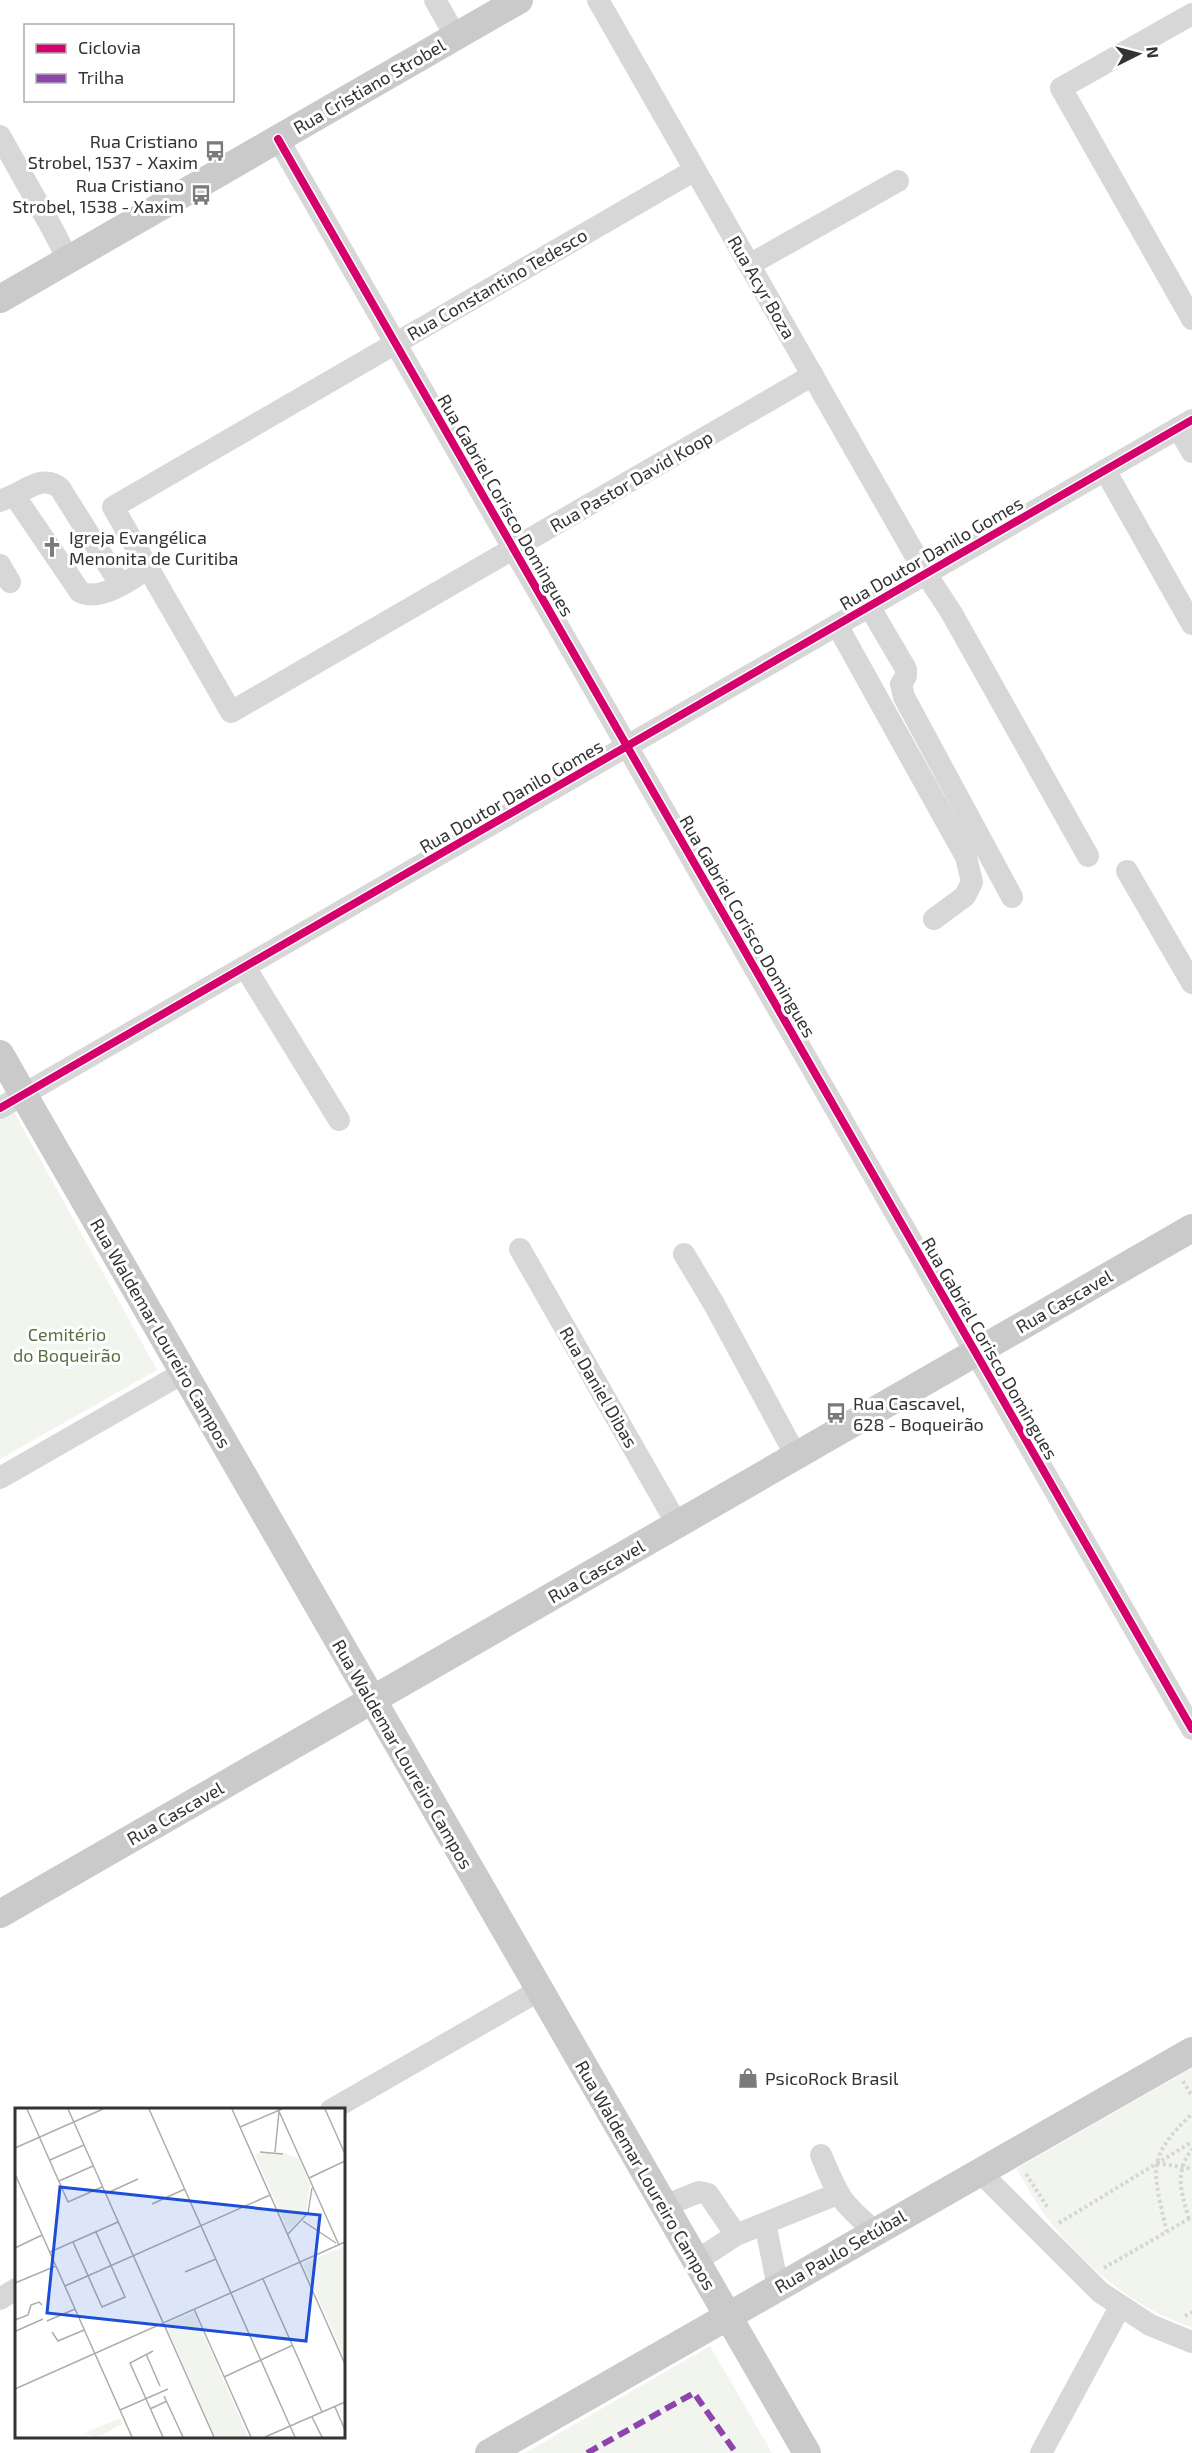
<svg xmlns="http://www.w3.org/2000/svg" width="1192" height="2453" font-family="'Exo 2',sans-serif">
	<rect width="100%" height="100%" fill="#fff"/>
	<g fill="#f1f5ed">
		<polygon points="14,1112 157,1370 0,1459 0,1120"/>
		<path d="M1192 2068V2327C1137 2310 1091 2271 1054 2227 1040 2210 1028 2188 1016 2169Z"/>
		<polygon points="710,2346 772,2453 525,2453"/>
	</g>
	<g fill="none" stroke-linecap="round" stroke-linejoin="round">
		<g stroke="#d6d6d6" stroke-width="4" stroke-dasharray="3 3" stroke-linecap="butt">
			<polyline points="1183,2081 1192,2096"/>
			<polyline points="1157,2163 1192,2169"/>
			<polyline points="1026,2174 1048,2208"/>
			<path d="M1189 2219C1181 2192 1174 2173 1192 2149"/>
			<polyline points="1059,2223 1192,2142"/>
			<path d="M1167 2232C1163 2215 1153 2179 1157 2163 1161 2144 1178 2127 1192 2114"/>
			<polyline points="1104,2268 1192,2217"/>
			<polyline points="1185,2316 1192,2312"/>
		</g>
		<g stroke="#d7d7d7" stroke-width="22">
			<polyline points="435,0 456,37"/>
			<polyline points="598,0 926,574 951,612 1088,856"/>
			<polyline points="1192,14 1061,88 1192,319"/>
			<polyline points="0,136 54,232 68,260"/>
			<polyline points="278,139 1192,1729"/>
			<polyline points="695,170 113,507 231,712 813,375"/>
			<polyline points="749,265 898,181"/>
			<polyline points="1178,428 1192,452"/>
			<polyline points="1105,470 1192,624"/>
			<path d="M14 495C29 488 44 475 60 488L120 584"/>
			<path d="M0 501 14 495 80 592C100 602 131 580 148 568"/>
			<polyline points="0,565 10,582"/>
			<polyline points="869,606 906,669 906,676 901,684 904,697 1012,897"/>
			<polyline points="837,625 966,857 972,882 965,896 934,919"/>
			<polyline points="1127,871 1192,983"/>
			<polyline points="245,967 339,1120"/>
			<polyline points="0,1108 1192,420"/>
			<polyline points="520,1249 677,1524"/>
			<polyline points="684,1254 714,1304 796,1456"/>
			<polyline points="0,1478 183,1373"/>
			<polyline points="331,2110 540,1990"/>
			<path d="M821 2155C838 2196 841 2203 875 2231"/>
			<polyline points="980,2172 1100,2292 1150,2325 1192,2342"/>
			<polyline points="664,2206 699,2192 708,2194 736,2235"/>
			<polyline points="765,2223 778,2287"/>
			<polyline points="696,2261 736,2235 837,2194"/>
			<polyline points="0,2299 16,2289"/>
			<polyline points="1041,2453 1120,2307"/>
		</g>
		<g stroke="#cacaca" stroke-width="28">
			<polyline points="0,299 519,0"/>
			<polyline points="0,1054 807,2453"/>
			<polyline points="0,1914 1192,1228"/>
			<polyline points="489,2453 1192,2051"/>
		</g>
		<polyline stroke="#8e44ad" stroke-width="6" stroke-dasharray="12 6" stroke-linecap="butt" points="587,2453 694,2393 736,2453"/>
		<g stroke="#fff" stroke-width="11">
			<g id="cycleway">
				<polyline points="278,139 1192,1729"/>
				<polyline points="0,1108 1192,420"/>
			</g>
		</g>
		<use href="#cycleway" stroke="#d6006c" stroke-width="8"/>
	</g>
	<defs>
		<g id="bus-bare" transform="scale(1.62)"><path d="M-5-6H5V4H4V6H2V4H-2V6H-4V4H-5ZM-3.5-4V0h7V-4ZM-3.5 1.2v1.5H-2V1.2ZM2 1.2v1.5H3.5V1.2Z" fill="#7a7a7a" stroke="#fff" stroke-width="2.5" paint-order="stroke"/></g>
		<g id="church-bare" transform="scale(1.62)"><path d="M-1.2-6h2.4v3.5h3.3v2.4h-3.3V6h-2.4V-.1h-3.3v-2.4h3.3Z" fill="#7a7a7a" stroke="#fff" stroke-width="2.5" paint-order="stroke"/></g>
		<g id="shop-bare" transform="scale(1.62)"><path d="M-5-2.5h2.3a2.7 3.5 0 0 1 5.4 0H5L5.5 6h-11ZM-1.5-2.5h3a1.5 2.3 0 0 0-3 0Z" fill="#7a7a7a" stroke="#fff" stroke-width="2.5" paint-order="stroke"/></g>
	</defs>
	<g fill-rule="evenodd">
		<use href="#bus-bare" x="215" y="151"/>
		<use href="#bus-bare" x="201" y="195"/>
		<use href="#church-bare" x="52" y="547"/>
		<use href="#bus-bare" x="836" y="1413"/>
		<use href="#shop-bare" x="748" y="2078"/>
	</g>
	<g text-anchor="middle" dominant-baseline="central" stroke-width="6" stroke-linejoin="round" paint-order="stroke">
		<g font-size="18" fill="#333" stroke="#fff">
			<text transform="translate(369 86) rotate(-30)">Rua Cristiano Strobel</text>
			<text transform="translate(497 284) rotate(-30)">Rua Constantino Tedesco</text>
			<text transform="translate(762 287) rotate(60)">Rua Acyr Boza</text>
			<text transform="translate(631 481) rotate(-30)">Rua Pastor David Koop</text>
			<text transform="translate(506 505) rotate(60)">Rua Gabriel Corisco Domingues</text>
			<text transform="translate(931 553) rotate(-30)">Rua Doutor Danilo Gomes</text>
			<text transform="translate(511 796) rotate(-30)">Rua Doutor Danilo Gomes</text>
			<text transform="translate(748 926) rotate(60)">Rua Gabriel Corisco Domingues</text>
			<text transform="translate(1064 1301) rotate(-30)">Rua Cascavel</text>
			<text transform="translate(161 1333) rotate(60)">Rua Waldemar Loureiro Campos</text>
			<text transform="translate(990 1348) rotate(60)">Rua Gabriel Corisco Domingues</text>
			<text transform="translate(599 1387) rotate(60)">Rua Daniel Dibas</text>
			<text transform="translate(596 1571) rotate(-30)">Rua Cascavel</text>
			<text transform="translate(403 1754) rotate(60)">Rua Waldemar Loureiro Campos</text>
			<text transform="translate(175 1813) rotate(-30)">Rua Cascavel</text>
			<text transform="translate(646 2175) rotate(60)">Rua Waldemar Loureiro Campos</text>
			<text transform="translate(840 2251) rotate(-30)">Rua Paulo Setúbal</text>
		</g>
		<g font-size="18" fill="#333" stroke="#fff" text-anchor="start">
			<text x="198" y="141" text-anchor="end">Rua Cristiano<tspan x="198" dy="21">Strobel, 1537 - Xaxim</tspan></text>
			<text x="184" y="185" text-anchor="end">Rua Cristiano<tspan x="184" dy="21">Strobel, 1538 - Xaxim</tspan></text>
			<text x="69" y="537">Igreja Evangélica<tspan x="69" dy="21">Menonita de Curitiba</tspan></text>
			<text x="853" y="1403">Rua Cascavel,<tspan x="853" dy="21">628 - Boqueirão</tspan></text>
			<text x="765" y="2078">PsicoRock Brasil</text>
		</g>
		<g font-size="18" fill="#56703f" stroke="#fff">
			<text x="67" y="1334">Cemitério<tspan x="67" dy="21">do Boqueirão</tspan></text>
		</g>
	</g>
	<g transform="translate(15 2108)">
		<rect width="330" height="330" fill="#fff"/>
		<path d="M246 45H269L284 51 295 77 291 107 273 122 240 47ZM330 138V251L288 156ZM179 204 233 329H200L150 216ZM105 310 107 316 83 329 68 326Z" fill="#f1f5ed"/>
		<path fill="none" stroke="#adadad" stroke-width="1.5" d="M12 1 53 94 87 79M53 1 199 329M134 1 280 329M217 1 330 256M263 1 324 137M310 1 330 46M225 19 267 1M0 40 88 1M245 44 268 46M260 44 264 4M35 52 69 37M0 66 117 329M294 70 330 53M44 73 78 58M90 86 123 71M137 96 170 81M288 113 321 135M273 126 293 105 297 80M58 134 87 199 110 189 81 124M0 140 27 127M35 144 103 114M170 164 201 151M248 171 307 304M0 175 41 158M50 178 255 87M179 201 236 329M0 212 13 207 16 197 24 194 27 197M32 213 60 201M1 223 28 211M37 224 43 233 69 222M138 243 115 255 148 329M131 246 145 278M209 269 278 237M0 281 330 134M149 288 168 329M320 299 330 322M135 301 152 293M105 302 153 281M297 309 307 329M250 329 330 294"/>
		<path fill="#1d4ed8" fill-opacity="0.15" stroke="#1d4ed8" stroke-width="3" d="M45 79 305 107 291 233 32 205Z"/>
		<rect width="330" height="330" fill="none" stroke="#333" stroke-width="3"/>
	</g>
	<rect x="24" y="24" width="210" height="78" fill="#ffffff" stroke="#adadad" stroke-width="1.5"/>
	<rect x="36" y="44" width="30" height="9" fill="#d6006c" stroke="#adadad" stroke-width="1.5"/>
	<text x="78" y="54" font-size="18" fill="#333333">Ciclovia</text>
	<rect x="36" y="74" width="30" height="9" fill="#8e44ad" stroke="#adadad" stroke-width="1.5"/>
	<text x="78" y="84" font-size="18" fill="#333333">Trilha</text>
	<g transform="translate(1138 54) rotate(84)" stroke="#ffffff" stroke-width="4.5" paint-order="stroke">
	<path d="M0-4.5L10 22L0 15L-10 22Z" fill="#333333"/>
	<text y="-9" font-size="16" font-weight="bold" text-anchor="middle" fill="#333333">N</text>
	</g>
</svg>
